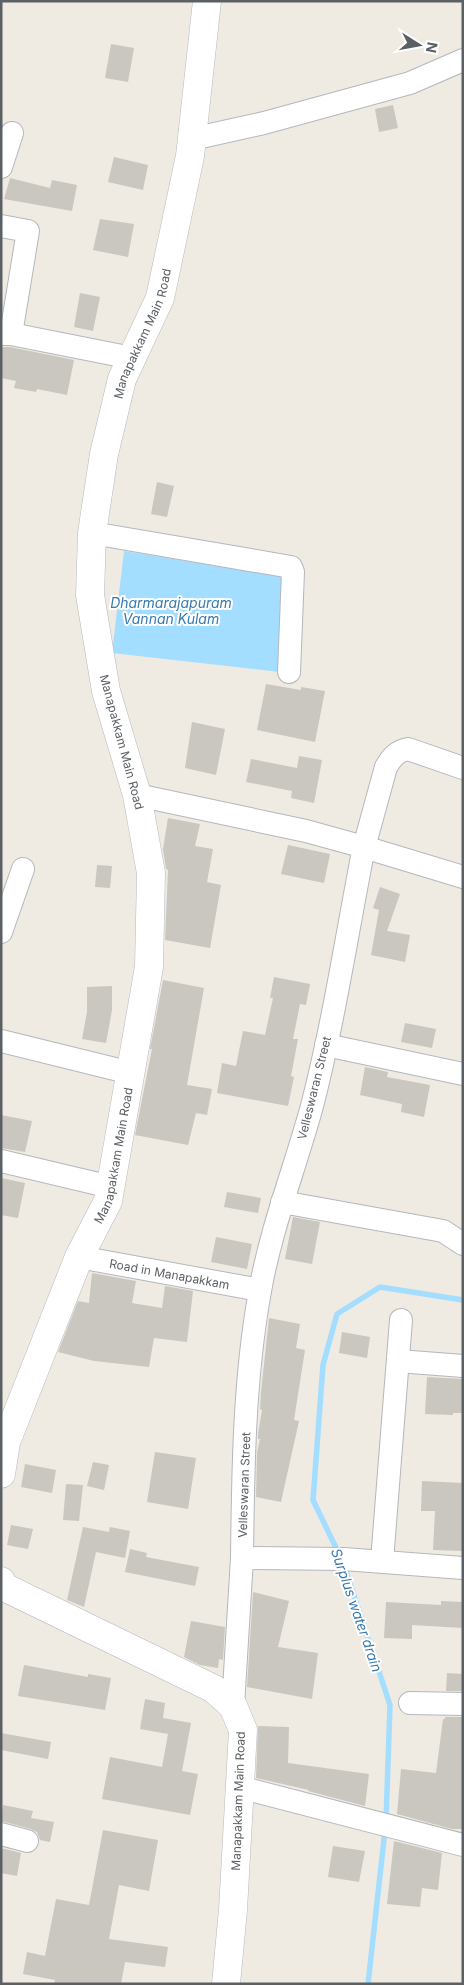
<svg xmlns="http://www.w3.org/2000/svg" width="464" height="1985" font-family="Inter,sans-serif">
	<rect width="100%" height="100%" fill="#efebe3"/>
	<polygon fill="#a3ddff" points="124,551 283,577 280,672 112,653"/>
	<g fill="none" stroke-linecap="round" stroke-linejoin="round">
		<g stroke="#a3ddff" stroke-width="5.5">
			<polyline points="339,1554 313,1500 323,1365 337,1314 380,1287 463,1300"/>
			<polyline points="344,1565 390,1705 386,1821"/>
			<polyline points="368,1984 385,1830"/>
		</g>
	</g>
	<g fill="#cac6c0">
		<polygon points="111,44 134,48 128,82 105,78"/>
		<polygon points="393,105 398,128 379,132 375,109"/>
		<polygon points="114,157 148,165 143,190 108,182"/>
		<polygon points="10,178 50,188 52,180 77,185 72,211 4,199"/>
		<polygon points="100,219 134,224 128,257 93,250"/>
		<polygon points="80,293 100,297 93,331 74,327"/>
		<polygon points="1,347 10,347 74,360 67,395 37,389 36,392 14,388 16,381 1,378"/>
		<polygon points="157,482 174,486 167,517 151,514"/>
		<polygon points="266,684 301,690 301,687 325,691 315,742 257,730"/>
		<polygon points="192,722 225,729 216,775 185,768"/>
		<polygon points="299,756 322,760 314,803 291,798 292,791 246,782 251,759 297,768"/>
		<polygon points="168,818 200,824 195,846 213,849 207,882 221,885 210,948 165,940 168,870 166,869 163,849"/>
		<polygon points="288,845 330,854 324,883 281,874"/>
		<polygon points="97,865 112,866 110,888 95,887"/>
		<polygon points="380,887 400,894 387,931 410,935 405,962 371,955 379,910 373,908"/>
		<polygon points="274,977 310,984 306,1005 300,1004 293,1039 298,1039 291,1076 294,1077 288,1106 217,1093 222,1063 236,1066 243,1031 265,1035 273,998 270,998"/>
		<polygon points="163,980 204,988 187,1085 212,1089 207,1115 196,1113 188,1145 135,1135 152,1049 150,1049"/>
		<polygon points="112,986 112,1010 106,1043 82,1039 87,1012 87,987"/>
		<polygon points="405,1023 436,1029 432,1048 401,1042"/>
		<polygon points="365,1067 388,1072 387,1077 430,1085 424,1117 401,1112 402,1104 360,1095"/>
		<polygon points="1,1115 32,1121 25,1152 1,1148"/>
		<polygon points="1,1178 25,1183 18,1218 1,1215"/>
		<polygon points="227,1192 261,1198 258,1213 224,1207"/>
		<polygon points="293,1217 320,1222 312,1264 285,1259"/>
		<polygon points="216,1237 252,1244 247,1269 211,1262"/>
		<polygon points="92,1273 136,1281 132,1303 162,1308 165,1286 193,1291 187,1342 154,1338 149,1367 94,1361 58,1352 78,1301 89,1303"/>
		<polygon points="269,1318 300,1324 296,1348 305,1350 294,1420 299,1421 281,1502 256,1497 257,1453 260,1439 258,1439 258,1434 262,1410 260,1409 261,1392"/>
		<polygon points="342,1332 370,1337 367,1358 339,1353"/>
		<polygon points="427,1377 463,1379 463,1413 453,1413 453,1415 425,1414"/>
		<polygon points="155,1452 196,1458 188,1509 147,1502"/>
		<polygon points="93,1462 109,1465 104,1490 87,1486"/>
		<polygon points="25,1464 56,1470 52,1493 21,1487"/>
		<polygon points="422,1481 463,1483 463,1551 433,1550 435,1511 421,1511"/>
		<polygon points="66,1484 83,1485 79,1521 63,1520"/>
		<polygon points="11,1525 33,1529 28,1549 7,1545"/>
		<polygon points="83,1527 109,1532 110,1527 130,1531 125,1558 96,1552 84,1607 67,1600"/>
		<polygon points="130,1549 147,1553 146,1557 199,1567 195,1586 125,1572"/>
		<polygon points="253,1592 289,1601 278,1647 318,1653 312,1699 247,1687"/>
		<polygon points="441,1601 463,1602 463,1628 412,1625 412,1639 384,1638 386,1602 441,1605"/>
		<polygon points="191,1621 225,1627 223,1660 219,1659 218,1668 200,1665 184,1657"/>
		<polygon points="24,1665 88,1677 88,1674 111,1678 105,1710 18,1696"/>
		<polygon points="447,1673 463,1674 463,1691 446,1691"/>
		<polygon points="145,1699 165,1703 163,1718 191,1723 182,1771 198,1774 190,1815 102,1799 110,1757 162,1767 168,1734 140,1729"/>
		<polygon points="445,1717 463,1717 463,1829 452,1829 397,1814 401,1769 436,1773 443,1719 445,1719"/>
		<polygon points="258,1726 289,1727 288,1763 369,1774 365,1806 308,1791 309,1790 256,1778"/>
		<polygon points="1,1733 51,1742 48,1759 1,1750"/>
		<polygon points="3,1805 33,1811 31,1818 54,1822 50,1842 40,1840 37,1832 31,1829 1,1821"/>
		<polygon points="103,1830 158,1840 149,1891 119,1885 109,1939 168,1947 165,1967 125,1962 121,1984 54,1984 55,1980 23,1974 27,1952 45,1956 56,1899 89,1905"/>
		<polygon points="394,1841 442,1853 438,1890 422,1888 420,1907 387,1904"/>
		<polygon points="333,1846 365,1851 359,1882 328,1877"/>
		<polygon points="1,1848 21,1853 17,1876 1,1873"/>
	</g>
	<g fill="none" stroke-linecap="round" stroke-linejoin="round">
		<g stroke="#b4b7bb" stroke-width="24">
			<g id="minor">
				<polyline points="192,139 264,123 410,83 463,60"/>
				<polyline points="1,167 12,133"/>
				<polyline points="1,226 28,231 11,334"/>
				<polyline points="1,334 11,334 132,358"/>
				<polyline points="92,533 291,567 293,572 289,672"/>
				<path d="M463 768 408 749C397 751 392 757 386 767L364 847 463 877"/>
				<path d="M137 795 306 831 364 847C347 933 334 1021 312 1106 295 1168 271 1228 260 1291 244 1379 243 1470 242 1558"/>
				<polyline points="1,932 23,869"/>
				<polyline points="1,1041 131,1073"/>
				<polyline points="326,1045 463,1074"/>
				<polyline points="1,1161 111,1187"/>
				<polyline points="282,1202 443,1231 463,1244"/>
				<path id="s1" d="M79 1257 260 1290"/>
				<polyline points="398,1361 463,1366"/>
				<polyline points="382,1561 401,1320"/>
				<polyline points="410,1703 463,1704"/>
				<polyline points="233,1706 242,1558 344,1559 463,1568"/>
				<polyline points="239,1787 463,1845"/>
				<polyline points="1,1834 27,1841"/>
			</g>
		</g>
		<g stroke="#b5b9be" stroke-width="29">
			<g id="secondary">
				<path id="s2" d="M1 1474 6 1442 79 1257 108 1201 149 967 151 873 137 795 106 691 90 595 92 533 104 454 122 379 160 298 190 156 207 1"/>
				<polyline points="1,1581 4,1587 214,1689 233,1706 243,1730 233,1910 226,1984"/>
			</g>
		</g>
		<use href="#minor" stroke="#fff" stroke-width="22"/>
		<use href="#secondary" stroke="#fff" stroke-width="28"/>
	</g>
	<g text-anchor="middle" dominant-baseline="central" stroke-width="4" stroke-linejoin="round" paint-order="stroke">
		<g font-size="12" fill="#5b6065" stroke="#fff">
			<text stroke="none"><textPath href="#s2" startOffset="1180">Manapakkam Main Road</textPath></text>
			<text transform="translate(122 742) rotate(75)">Manapakkam Main Road</text>
			<text transform="translate(314 1088) rotate(-76)">Velleswaran Street</text>
			<text stroke="none"><textPath href="#s2" startOffset="340">Manapakkam Main Road</textPath></text>
			<text stroke="none"><textPath href="#s1" startOffset="92">Road in Manapakkam</textPath></text>
			<text transform="translate(244 1485) rotate(-88)">Velleswaran Street</text>
			<text transform="translate(238 1801) rotate(-88)">Manapakkam Main Road</text>
		</g>
		<g font-size="14" font-style="italic" fill="#387aad" stroke="#fff">
			<text x="171" y="602">Dharmarajapuram<tspan x="171" dy="16">Vannan Kulam</tspan></text>
			<text transform="translate(357 1610) rotate(71)">Surplus water drain</text>
		</g>
	</g>
	<rect width="464" height="1985" fill="none" stroke="#5b6065" stroke-width="5"/>
	<g transform="translate(419 45) rotate(101)" stroke="#ffffff" stroke-width="4" paint-order="stroke">
	<path d="M0-4L9 19L0 12L-9 19Z" fill="#5b6065"/>
	<text y="-8" font-size="14" font-weight="bold" text-anchor="middle" fill="#5b6065">N</text>
	</g>
</svg>
